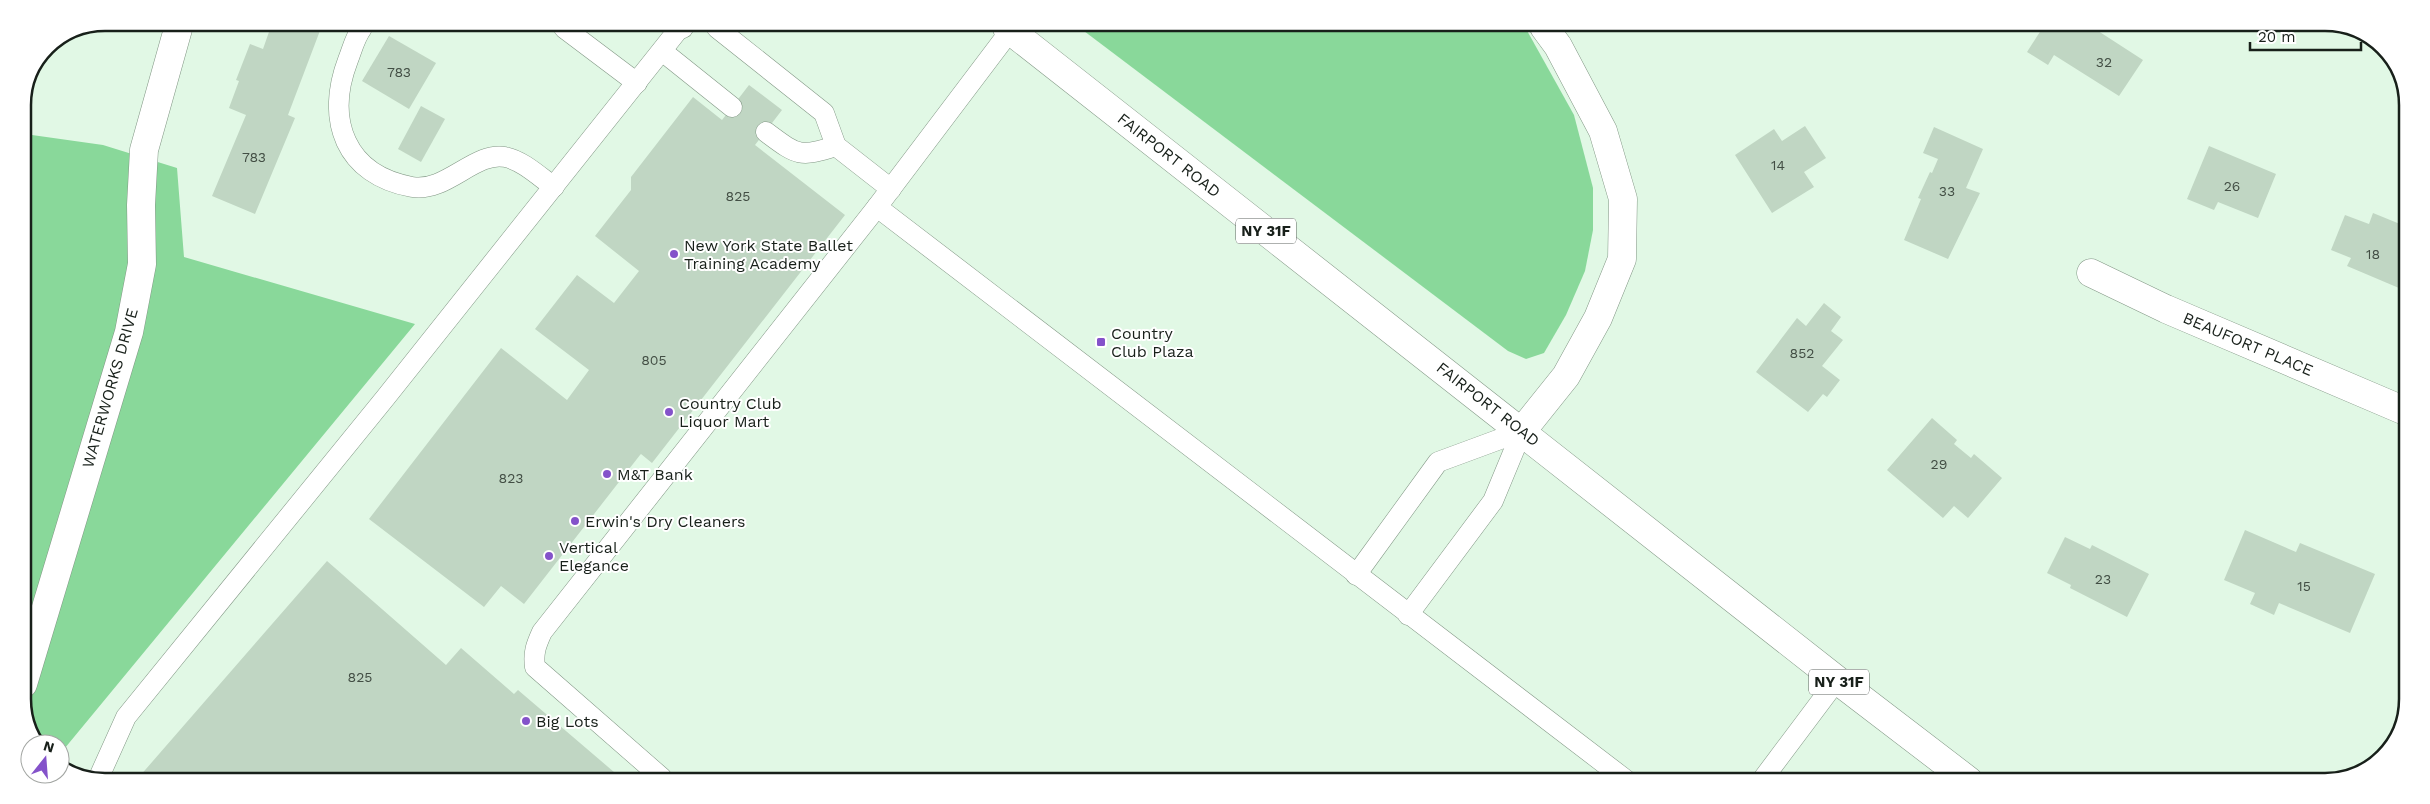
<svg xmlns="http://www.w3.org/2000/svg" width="2430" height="804" font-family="'Work Sans',sans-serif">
	<rect width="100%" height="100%" fill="#e1f8e5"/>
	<g fill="#89d89a">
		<polygon points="1525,27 1574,115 1593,188 1593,230 1585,271 1566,315 1544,353 1526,359 1508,351 1080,28"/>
		<polygon points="23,130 32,135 103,145 177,168 184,257 415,324 60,754 60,744 38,744 23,704"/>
	</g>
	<g fill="#c0d6c3">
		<polygon points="2043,27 2092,27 2143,60 2119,96 2054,55 2048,65 2027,52"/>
		<polygon points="321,28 288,115 295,118 255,214 212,196 246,115 229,108 239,81 236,80 250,44 263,49 270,29"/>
		<polygon points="389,36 436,63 409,109 362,81"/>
		<polygon points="749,85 782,110 755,145 845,215 652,463 641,454 640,455 524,604 501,586 484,607 369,519 501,348 567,400 589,370 535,329 577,275 614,303 639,271 595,236 631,190 631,177 693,97 722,120"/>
		<polygon points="421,106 445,119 421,162 398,149"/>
		<polygon points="1805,126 1826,158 1804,172 1814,187 1772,213 1735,155 1774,129 1782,141"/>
		<polygon points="1934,127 1983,149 1966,188 1980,193 1948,259 1904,240 1921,199 1918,198 1930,172 1932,173 1938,159 1923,153"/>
		<polygon points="2209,146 2276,174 2258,218 2218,202 2214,210 2187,199"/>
		<polygon points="2373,213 2400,224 2403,217 2407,218 2406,291 2347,266 2351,258 2331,250 2345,215 2369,224"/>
		<polygon points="1824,303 1841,317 1831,331 1843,340 1822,366 1840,380 1827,397 1823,394 1808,412 1756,372 1797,318 1806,326"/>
		<polygon points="1932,418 1957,440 1954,444 1971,458 1974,454 2002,478 1968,518 1954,506 1943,518 1887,470"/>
		<polygon points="2245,530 2296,552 2300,543 2375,574 2350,633 2279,603 2274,615 2250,604 2255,593 2224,580"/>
		<polygon points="2065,537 2090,549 2092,545 2149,574 2127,617 2070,588 2071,585 2047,573"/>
		<polygon points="327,561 446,665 461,648 514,694 518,690 621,778 139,777"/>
	</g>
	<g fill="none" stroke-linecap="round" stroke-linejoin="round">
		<g stroke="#829785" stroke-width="21">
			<g id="lane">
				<path d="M362 28C355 37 352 50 348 60 325 120 345 175 412 187 446 193 475 151 505 157 522 160 540 177 554 187"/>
				<polyline points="564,28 637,83"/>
				<polyline points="717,28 824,113 836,146 891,189"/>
				<polyline points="662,51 732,107"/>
				<path d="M766 132C797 155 799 158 836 146"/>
				<polyline points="877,207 1626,780"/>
				<polyline points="1356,575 1438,462 1522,431"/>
				<polyline points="1408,615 1493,501 1522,431"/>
				<polyline points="99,777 126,717 386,397 678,30 683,28"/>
				<path d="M662 778 535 667C533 653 536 645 542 632L877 207 1010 31"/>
				<polyline points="1762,780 1837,680"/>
			</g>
		</g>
		<g stroke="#829785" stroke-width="29">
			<g id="street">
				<polyline points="2091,273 2166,309 2405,411"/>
				<polyline points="1522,431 1566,376 1598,318 1622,259 1623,199 1603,131 1558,46 1544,27"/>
				<polyline points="23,684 129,332 142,264 141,205 144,150 178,29"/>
			</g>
		</g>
		<g stroke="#829785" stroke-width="29">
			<polyline id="primary" points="1007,28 1837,680 1969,781"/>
		</g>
		<use href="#lane" stroke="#fff" stroke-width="20"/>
		<use href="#street" stroke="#fff" stroke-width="28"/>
		<use href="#primary" stroke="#fff" stroke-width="28"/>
	</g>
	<g fill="#8452ca" stroke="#fff" stroke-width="2">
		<circle cx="674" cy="254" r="5"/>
		<rect x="1096" y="337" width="10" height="10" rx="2.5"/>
		<circle cx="669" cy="412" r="5"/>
		<circle cx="607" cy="474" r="5"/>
		<circle cx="575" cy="521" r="5"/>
		<circle cx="549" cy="556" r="5"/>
		<circle cx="526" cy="721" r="5"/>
	</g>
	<g text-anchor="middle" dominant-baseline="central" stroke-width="4" stroke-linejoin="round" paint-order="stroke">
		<g font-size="14" fill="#424e44">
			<text x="2104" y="62">32</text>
			<text x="399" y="72">783</text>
			<text x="254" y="157">783</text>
			<text x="1778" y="165">14</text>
			<text x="2232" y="186">26</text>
			<text x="1947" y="191">33</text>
			<text x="738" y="196">825</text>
			<text x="2373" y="254">18</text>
			<text x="1802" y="353">852</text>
			<text x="654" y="360">805</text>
			<text x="1939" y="464">29</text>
			<text x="511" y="478">823</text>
			<text x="2103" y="579">23</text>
			<text x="2304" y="586">15</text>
			<text x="360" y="677">825</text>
		</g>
		<g fill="#fff" stroke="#5d635f" stroke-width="1">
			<rect x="1236" y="218.5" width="60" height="25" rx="4"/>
			<rect x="1809" y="669.5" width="60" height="25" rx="4"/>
		</g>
		<g font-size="15" font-weight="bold" fill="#18201a">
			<text x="1266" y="231">NY 31F</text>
			<text x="1839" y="682">NY 31F</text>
		</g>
		<g font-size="16" fill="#18201a" stroke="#fff">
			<text transform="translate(1169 155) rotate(38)">FAIRPORT ROAD</text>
			<text transform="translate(2248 344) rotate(23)">BEAUFORT PLACE</text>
			<text transform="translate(110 388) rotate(-74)">WATERWORKS DRIVE</text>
			<text transform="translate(1488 404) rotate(38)">FAIRPORT ROAD</text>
		</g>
		<g font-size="16" fill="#18201a" stroke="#fff" text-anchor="start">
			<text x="684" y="245">New York State Ballet<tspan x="684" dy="18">Training Academy</tspan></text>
			<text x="1111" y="333">Country<tspan x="1111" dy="18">Club Plaza</tspan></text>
			<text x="679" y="403">Country Club<tspan x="679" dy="18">Liquor Mart</tspan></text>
			<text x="617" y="474">M&amp;T Bank</text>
			<text x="585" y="521">Erwin's Dry Cleaners</text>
			<text x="559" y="547">Vertical<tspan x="559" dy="18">Elegance</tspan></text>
			<text x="536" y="721">Big Lots</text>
		</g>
	</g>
	<path d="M0 0H2430V804H0ZM105 31H2325A74 74 0 0 1 2399 105V699A74 74 0 0 1 2325 773H105A74 74 0 0 1 31 699V105A74 74 0 0 1 105 31Z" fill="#fff" fill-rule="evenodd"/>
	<path fill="none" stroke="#18201a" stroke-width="2.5" d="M105 31H2325A74 74 0 0 1 2399 105V699A74 74 0 0 1 2325 773H105A74 74 0 0 1 31 699V105A74 74 0 0 1 105 31Z"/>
	<g transform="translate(45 759) rotate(17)"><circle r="24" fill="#ffffff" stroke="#a3a6a3"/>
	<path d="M0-4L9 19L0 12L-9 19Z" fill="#8452ca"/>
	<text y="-8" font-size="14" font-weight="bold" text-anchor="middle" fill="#18201a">N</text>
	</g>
	<path d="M2250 42v8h111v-8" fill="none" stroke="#18201a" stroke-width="2.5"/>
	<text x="2258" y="42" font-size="15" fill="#18201a" stroke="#ffffff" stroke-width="4" paint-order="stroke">20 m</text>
</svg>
